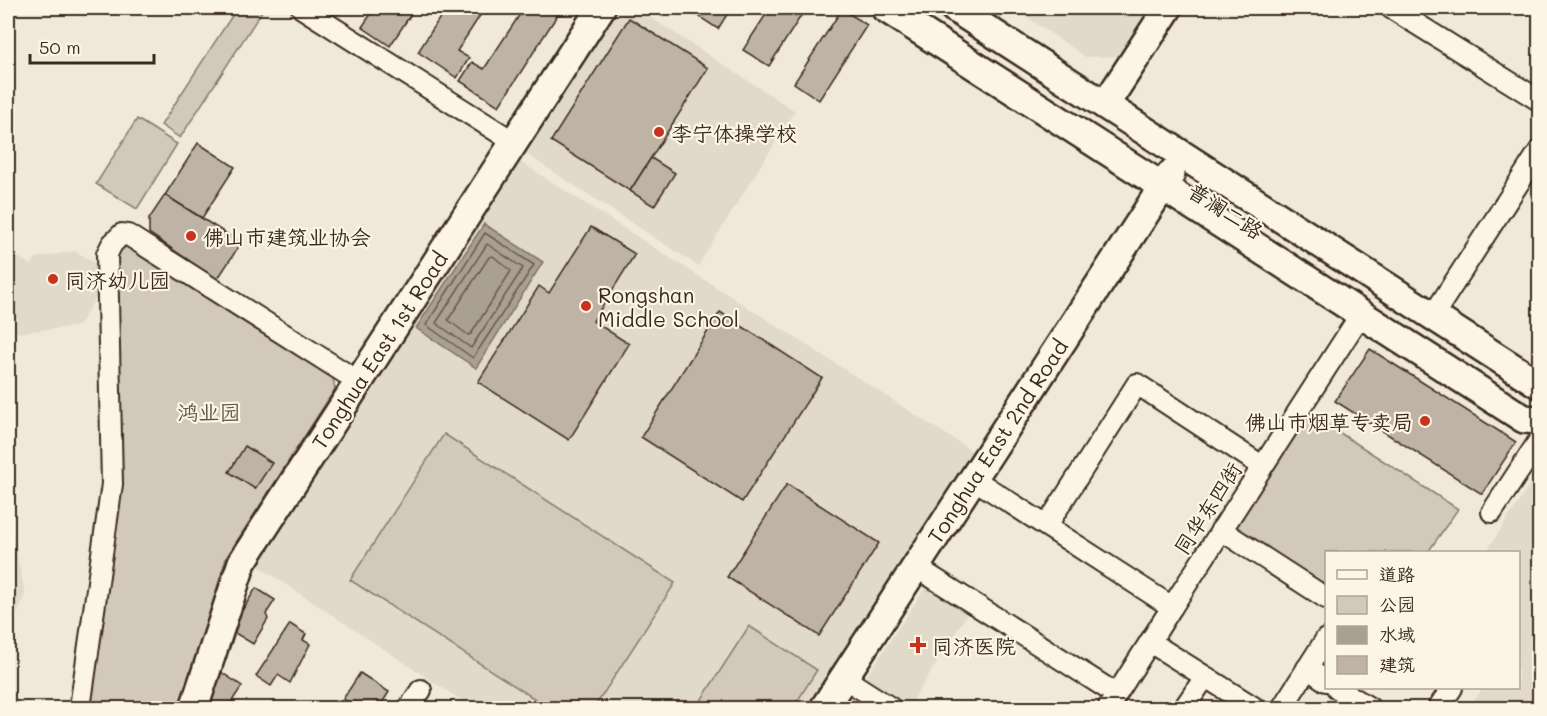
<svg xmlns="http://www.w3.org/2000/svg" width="1547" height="716" font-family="Mali,'LXGW WenKai TC',sans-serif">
	<rect width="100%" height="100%" fill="#f0e9d9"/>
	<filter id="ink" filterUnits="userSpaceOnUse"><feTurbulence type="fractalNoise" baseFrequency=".0167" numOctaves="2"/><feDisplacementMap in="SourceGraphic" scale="12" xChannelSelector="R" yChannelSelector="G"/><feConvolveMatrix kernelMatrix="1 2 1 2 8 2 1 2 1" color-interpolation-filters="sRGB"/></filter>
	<g filter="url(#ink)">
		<g fill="#e1d9c9">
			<polygon points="617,8 636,8 795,111 698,266 523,152"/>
			<polygon points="1013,8 1150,8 1118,56 1086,57"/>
			<polygon points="519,161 972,451 805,708 473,708 258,566"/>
			<polygon points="8,251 31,265 36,258 75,251 97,264 99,293 78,326 8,334"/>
			<polygon points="8,390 13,390 11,524 25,594 8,638"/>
			<polygon points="1539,471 1539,708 1469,708 1483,688 1518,688 1518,552 1486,552"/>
			<polygon points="929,582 971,608 908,708 904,708 863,682"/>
		</g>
		<g fill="#d2c9ba" stroke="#867a6c" stroke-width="1.5">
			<polygon points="237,8 264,8 180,138 161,125"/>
			<polygon points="137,119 177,144 137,209 96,184"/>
			<polygon points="125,246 333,378 335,389 226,558 181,708 88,708 118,485 111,286 118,248"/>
			<polygon points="1306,411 1458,509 1428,552 1326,552 1326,590 1233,528"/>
			<polygon points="444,434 675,583 594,708 549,708 350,580"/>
			<polygon points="749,626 817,670 793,708 696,708"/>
		</g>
		<polygon fill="#aaa091" stroke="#7e7163" stroke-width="1.5" points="484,224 543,262 476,368 416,328"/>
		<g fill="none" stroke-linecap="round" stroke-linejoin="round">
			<g stroke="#67594c" stroke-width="1.5">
				<polygon points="485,233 534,265 473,358 426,325"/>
				<polygon points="487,244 523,268 471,348 436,323"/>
				<polygon points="493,256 511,271 471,334 468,335 448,320 489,257"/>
			</g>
		</g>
		<g fill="#beb3a4" stroke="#3b2a1e" stroke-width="1.5">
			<polygon points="328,8 343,8 338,14"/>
			<polygon points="375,8 415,8 390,46 362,27"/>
			<polygon points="446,8 485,8 457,51 469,58 457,78 418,52"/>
			<polygon points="524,8 562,8 499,106 460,81 472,62 484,69"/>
			<polygon points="696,8 731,8 718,29 692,12"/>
			<polygon points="770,8 806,8 769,66 743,50"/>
			<polygon points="842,9 867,25 819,100 794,83"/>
			<polygon points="629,18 708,68 630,191 551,141"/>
			<polygon points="198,143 235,167 202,218 165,195"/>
			<polygon points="651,158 675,173 654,206 630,191"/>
			<polygon points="165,195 241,243 217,280 149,233 149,219"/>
			<polygon points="591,227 635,254 593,321 629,344 569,440 478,382 539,286 549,293"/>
			<polygon points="720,312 822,378 742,502 641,437"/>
			<polygon points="1370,349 1516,442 1482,494 1335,401"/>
			<polygon points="245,446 272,463 255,489 229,472"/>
			<polygon points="787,484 879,543 819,636 727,577"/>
			<polygon points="256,588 275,600 266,614 268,619 253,644 230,630"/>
			<polygon points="290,624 306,634 303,640 310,644 290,683 278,675 271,686 256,676"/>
			<polygon points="215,668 242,686 232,701 242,708 201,708"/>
			<polygon points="360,673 389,692 379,708 357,708 343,699"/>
		</g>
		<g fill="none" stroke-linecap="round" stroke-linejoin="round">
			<g stroke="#3b2a1e" stroke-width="24">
				<g id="street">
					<polyline points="302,8 514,142"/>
					<polyline points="1391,8 1540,101"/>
					<polyline points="1432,317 1540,150"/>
					<polyline points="972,478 1172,607 1108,708"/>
					<polyline points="1492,512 1540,439"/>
					<polyline points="1047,525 1137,384 1262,466"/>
					<polyline points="1221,530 1326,598"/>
					<polyline points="916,567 1116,694"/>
					<polyline points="1172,607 1361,314"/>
					<polyline points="1150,642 1255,708"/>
					<polyline points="1307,668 1326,681"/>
					<polyline points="844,678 891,708"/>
					<polyline points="1337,688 1370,708"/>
					<polyline points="80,708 112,484 107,254 112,244 122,234 128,235 359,382"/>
					<polyline points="409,708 421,690"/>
					<polyline points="1184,708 1205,677"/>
					<polyline points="1282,708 1326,639"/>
					<polyline points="1438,708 1452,688"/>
				</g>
			</g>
			<g stroke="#3b2a1e" stroke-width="32">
				<g id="secondary">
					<polyline points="885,8 1524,419 1540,420"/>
					<polyline points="954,8 1540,385"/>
					<polyline points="1105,105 1168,8"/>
					<polyline points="194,708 242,562 601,8"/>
					<polyline points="824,708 1171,174"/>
				</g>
			</g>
			<use href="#street" stroke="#fcf5e5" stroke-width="20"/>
			<use href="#secondary" stroke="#fcf5e5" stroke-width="27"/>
		</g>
	</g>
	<g fill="#c8321e" stroke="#fcf5e5" stroke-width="2">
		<circle cx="659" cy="132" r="6"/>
		<circle cx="191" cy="236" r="6"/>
		<circle cx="53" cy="279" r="6"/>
		<circle cx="586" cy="306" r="6"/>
		<circle cx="1425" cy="421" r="6"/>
		<path d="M915 636h6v6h6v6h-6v6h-6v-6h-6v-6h6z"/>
	</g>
	<g text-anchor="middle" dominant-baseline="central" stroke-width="4.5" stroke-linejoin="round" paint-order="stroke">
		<g font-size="21" fill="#3b2a1e" stroke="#fcf5e5" text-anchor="start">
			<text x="671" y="132">李宁体操学校</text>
			<text x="203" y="236">佛山市建筑业协会</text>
			<text x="65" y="279">同济幼儿园</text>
			<text x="598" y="294">Rongshan<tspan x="598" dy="24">Middle School</tspan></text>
			<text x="1413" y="421" text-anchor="end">佛山市烟草专卖局</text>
			<text x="932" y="645">同济医院</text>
		</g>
		<g font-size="21" fill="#3b2a1e" stroke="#fcf5e5">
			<text transform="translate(1226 210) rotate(33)">普澜二路</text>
			<text transform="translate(379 350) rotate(-57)">Tonghua East 1st Road</text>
			<text transform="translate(997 441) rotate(-57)">Tonghua East 2nd Road</text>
			<text transform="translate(1207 508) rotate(-57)">同华东四街</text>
		</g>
		<g font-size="21" fill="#615245" stroke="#fcf5e5">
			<text x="209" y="411">鸿业园</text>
		</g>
	</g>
	<rect width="1547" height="716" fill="none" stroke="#fcf5e5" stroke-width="30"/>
	<rect x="15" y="15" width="1517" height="686" fill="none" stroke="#3b2a1e" stroke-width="2" filter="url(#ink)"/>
	<rect x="1325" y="551" width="195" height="138" fill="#fcf5e5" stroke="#afa495" stroke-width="1.5"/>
	<rect x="1337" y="570" width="30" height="9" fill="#fcf5e5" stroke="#afa495" stroke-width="1.5"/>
	<text x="1379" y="581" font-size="18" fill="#3b2a1e">道路</text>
	<rect x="1337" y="596" width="30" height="18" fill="#d2c9ba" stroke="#afa495" stroke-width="1.5"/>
	<text x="1379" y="611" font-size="18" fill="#3b2a1e">公园</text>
	<rect x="1337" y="626" width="30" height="18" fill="#aaa091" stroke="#afa495" stroke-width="1.5"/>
	<text x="1379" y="641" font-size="18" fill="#3b2a1e">水域</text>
	<rect x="1337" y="656" width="30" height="18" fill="#beb3a4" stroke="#afa495" stroke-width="1.5"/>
	<text x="1379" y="671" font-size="18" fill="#3b2a1e">建筑</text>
	<path d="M30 54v9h124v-9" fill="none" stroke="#3b2a1e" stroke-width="3"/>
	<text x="39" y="54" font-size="18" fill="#3b2a1e" stroke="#fcf5e5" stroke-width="4.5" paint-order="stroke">50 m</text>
</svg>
